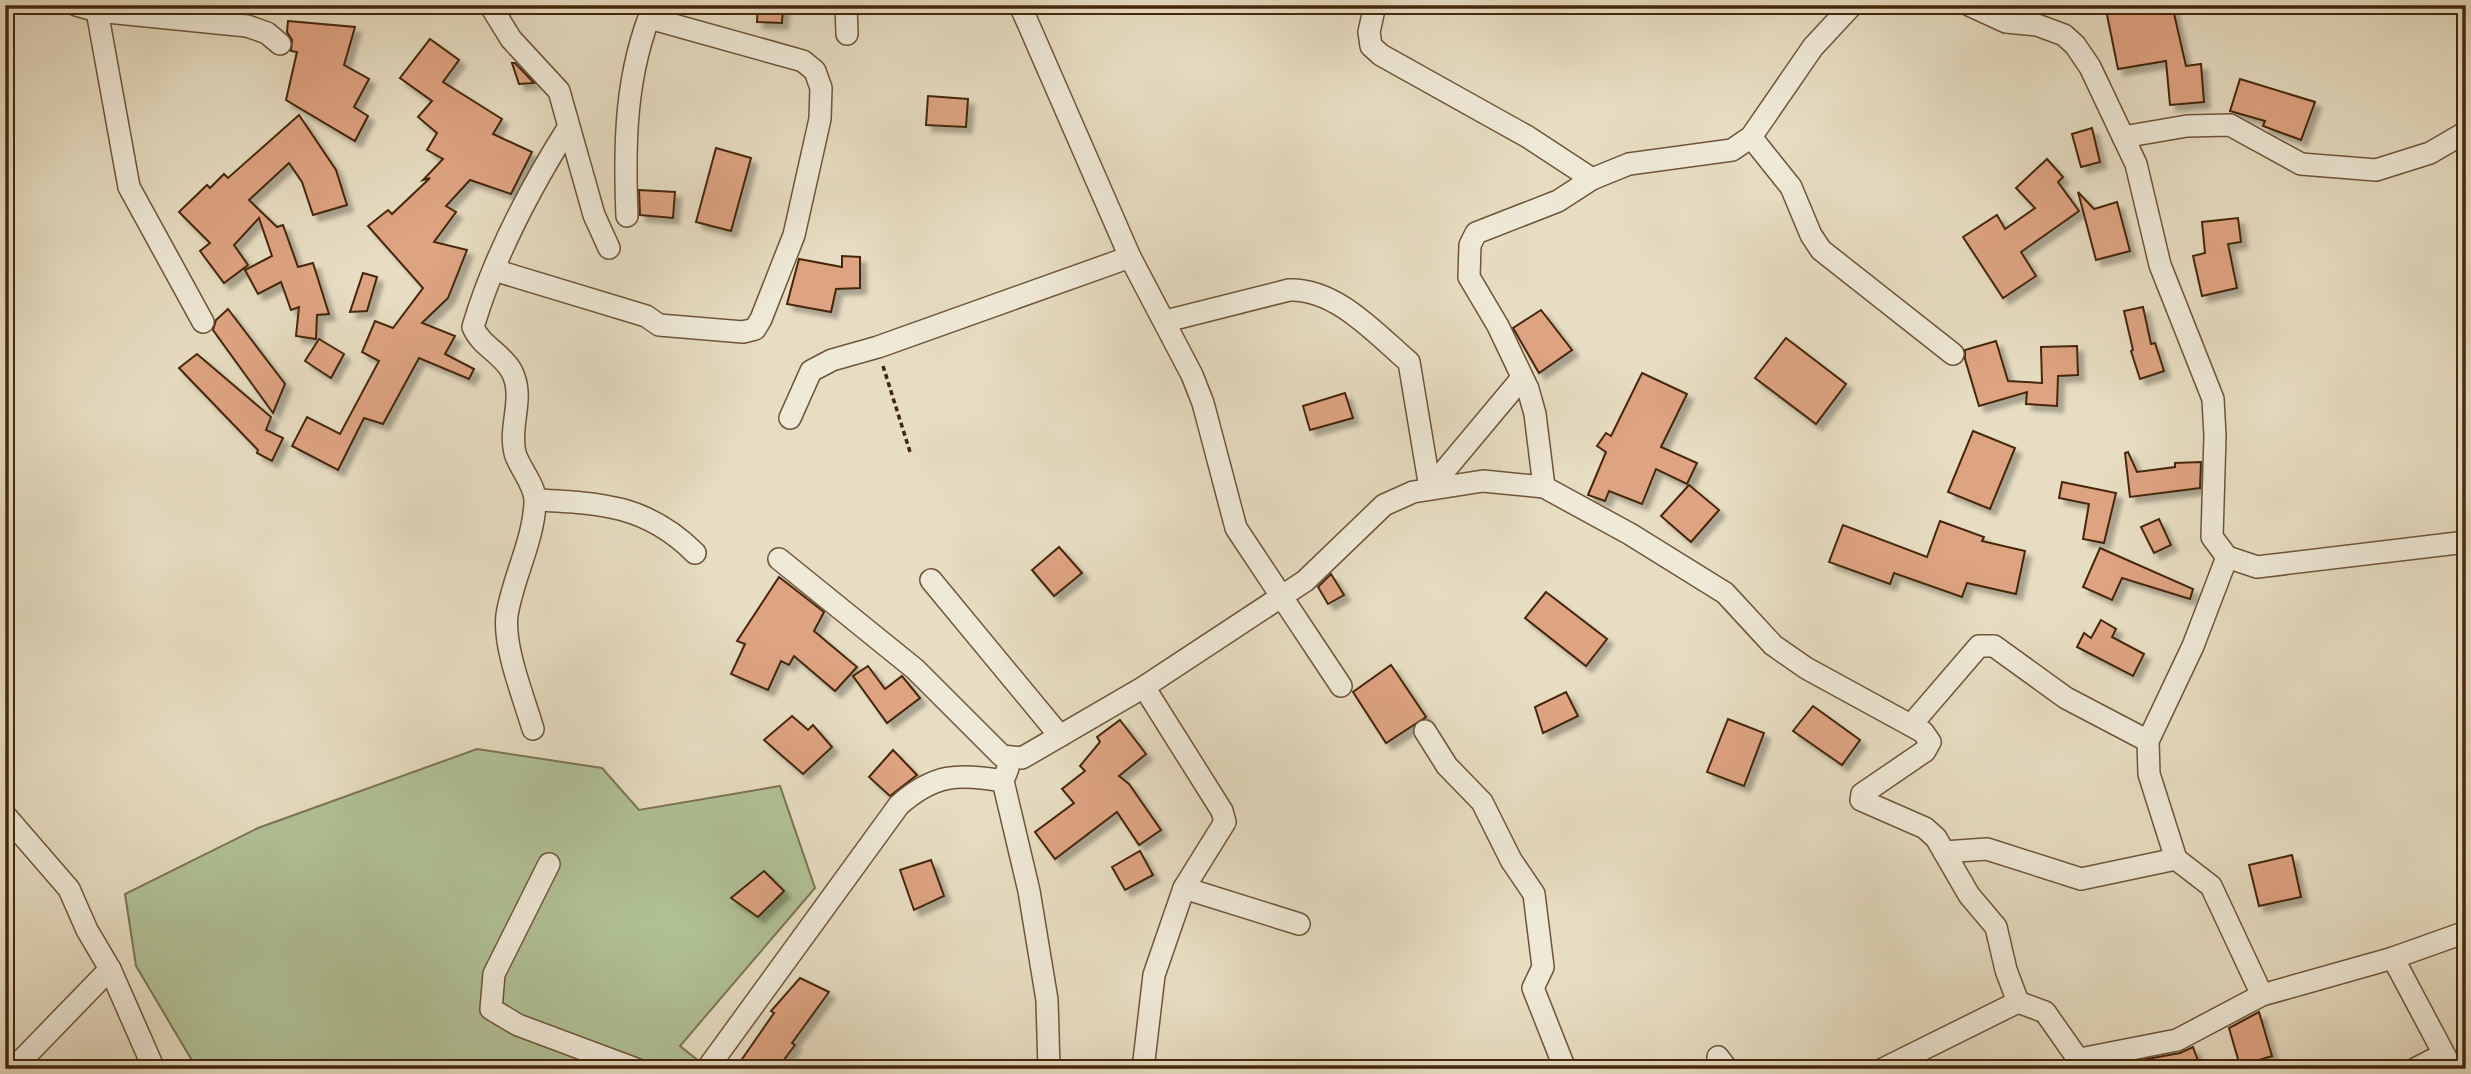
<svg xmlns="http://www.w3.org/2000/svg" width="2471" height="1074" font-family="Vollkorn,serif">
	<defs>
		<filter id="shadow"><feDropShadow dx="6" dy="6" stdDeviation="2" flood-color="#0004"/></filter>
	</defs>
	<rect width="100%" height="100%" fill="#e7ddc2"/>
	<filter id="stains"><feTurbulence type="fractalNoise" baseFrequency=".00286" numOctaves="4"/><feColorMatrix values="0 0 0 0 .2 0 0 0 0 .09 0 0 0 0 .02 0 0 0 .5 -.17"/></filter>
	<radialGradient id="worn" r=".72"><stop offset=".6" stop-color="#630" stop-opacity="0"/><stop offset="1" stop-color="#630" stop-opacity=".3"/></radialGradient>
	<polygon fill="#b1c297" stroke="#7b7551" stroke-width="2" points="477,749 602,768 639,810 780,786 815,888 680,1046 709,1069 197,1069 136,966 125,894 258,828"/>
	<g fill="#dea381" stroke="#45280b" stroke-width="2" filter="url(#shadow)">
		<polygon points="758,5 783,5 782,23 757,22"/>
		<polygon points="2105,5 2172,5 2186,66 2201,64 2204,102 2170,105 2166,61 2118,69"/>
		<polygon points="288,21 355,27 344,65 369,79 354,107 368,116 355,141 286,100 297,52 291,51 292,40 287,32"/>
		<polygon points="430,39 459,60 443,82 502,119 493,134 532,152 511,194 470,180 446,206 456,212 434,242 467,250 448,298 422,323 455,336 445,354 474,369 469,379 419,358 383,424 364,418 338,470 292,446 307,417 340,434 379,361 362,352 375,321 393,328 423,288 368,226 388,210 392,214 430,178 423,180 443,159 427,150 437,133 418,117 432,101 400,78"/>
		<polygon points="512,63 515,63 534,83 519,84"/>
		<polygon points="2240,79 2315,102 2301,140 2263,126 2265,121 2230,111"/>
		<polygon points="928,96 968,99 966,127 926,125"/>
		<polygon points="299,115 336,170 347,205 313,215 302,182 289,163 249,200 277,227 283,225 298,267 313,263 329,314 317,315 316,339 296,336 299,307 291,310 281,282 258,294 245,270 272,256 259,218 234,245 248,265 224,283 200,251 210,243 179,212 207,185 210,188 224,174 228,178"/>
		<polygon points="2092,128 2100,162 2081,167 2072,134"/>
		<polygon points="716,148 751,158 731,231 696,222"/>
		<polygon points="2047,159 2063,177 2058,182 2079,211 2021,252 2036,276 2003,298 1963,237 1997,215 2005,229 2035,208 2016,188"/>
		<polygon points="639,190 675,192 673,218 640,215"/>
		<polygon points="2078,192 2094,209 2117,202 2130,251 2096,260"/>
		<polygon points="2238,218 2241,242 2228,244 2237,288 2202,296 2193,256 2205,253 2202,222"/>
		<polygon points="842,256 860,257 860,288 836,289 831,312 787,304 799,259 842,267"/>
		<polygon points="363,273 377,277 367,311 350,312"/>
		<polygon points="2143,307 2151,344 2155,343 2164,371 2140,379 2131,351 2133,350 2124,311"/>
		<polygon points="228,309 285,384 273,413 213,330 216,320"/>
		<polygon points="1541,310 1572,350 1539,373 1513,328"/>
		<polygon points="1786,338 1846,384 1816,424 1755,378"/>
		<polygon points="319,339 344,354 331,378 305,361"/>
		<polygon points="1996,341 2008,381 2042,383 2041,347 2077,346 2078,375 2058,376 2057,406 2026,404 2027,392 1979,406 1965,359 1965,350"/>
		<polygon points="197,354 271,417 266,430 283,438 272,461 257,453 258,450 179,368"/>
		<polygon points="1642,373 1687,394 1661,447 1697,463 1687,484 1656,469 1642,504 1609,491 1605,501 1588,495 1606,452 1597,446 1606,433 1611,436"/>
		<polygon points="1345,393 1353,418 1310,430 1303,406"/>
		<polygon points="1973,431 2015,448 1990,509 1948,492"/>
		<polygon points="2128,452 2137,472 2175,467 2175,463 2201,462 2200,488 2130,497 2125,453"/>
		<polygon points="2062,482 2116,493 2104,543 2083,539 2089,504 2059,498"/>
		<polygon points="1689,485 1719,510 1691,542 1661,516"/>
		<polygon points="2159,519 2171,545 2154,553 2141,527"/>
		<polygon points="1940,521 1984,537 1982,541 2025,551 2016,594 1967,583 1962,597 1894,573 1890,584 1829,562 1843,525 1927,557"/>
		<polygon points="1059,547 1082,573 1054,596 1032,570"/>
		<polygon points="2100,548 2193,589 2190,599 2122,578 2112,600 2083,587"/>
		<polygon points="1331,574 1344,595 1328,604 1318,587"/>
		<polygon points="779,577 824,612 814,631 857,667 835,691 794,656 789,665 781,661 768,690 731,674 745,644 737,641"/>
		<polygon points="1546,592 1607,639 1586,666 1525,618"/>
		<polygon points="2101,620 2116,629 2112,637 2144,654 2133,676 2077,647 2084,633 2091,638"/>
		<polygon points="1391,665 1426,717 1386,743 1353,692"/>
		<polygon points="868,666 885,689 902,676 920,698 887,723 853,676"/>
		<polygon points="1566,692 1578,716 1543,733 1535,707"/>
		<polygon points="1813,706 1860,740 1842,765 1793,731"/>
		<polygon points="792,716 808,730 813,725 832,747 803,774 764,740"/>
		<polygon points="1728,719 1764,733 1744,786 1707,772"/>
		<polygon points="1120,720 1146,754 1119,776 1129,784 1161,830 1139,845 1117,812 1055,859 1035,832 1074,803 1062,789 1085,771 1080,766 1100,742 1097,737"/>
		<polygon points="893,750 917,775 890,796 869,777"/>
		<polygon points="1140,851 1153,875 1125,890 1112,867"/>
		<polygon points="2292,855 2301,897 2259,906 2249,865"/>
		<polygon points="931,860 944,896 914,910 900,870"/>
		<polygon points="764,871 784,891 758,917 731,898"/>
		<polygon points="800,978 829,992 792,1043 795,1045 777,1069 751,1069 740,1062 774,1013 771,1011"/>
		<polygon points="2259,1012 2272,1056 2240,1066 2229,1028"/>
		<polygon points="2193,1047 2201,1069 2127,1069 2136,1061 2180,1053"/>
	</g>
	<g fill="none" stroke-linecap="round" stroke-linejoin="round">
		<g stroke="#6e5539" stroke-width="24">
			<g id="minor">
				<polyline points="76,5 97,11 247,26 267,33 280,44"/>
				<polyline points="490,5 511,39 559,91 594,215 609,248"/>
				<polyline points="846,5 847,34"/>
				<polyline points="1020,5 1130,257 1192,375 1203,403 1236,528 1341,686"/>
				<polyline points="1375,5 1369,32 1371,46 1381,55 1528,137 1592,179"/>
				<polyline points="1969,5 2006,22 2037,25 2064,35 2075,45 2090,67 2136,164 2160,265 2213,399 2215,436 2212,537 2227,557 2257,567 2466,542"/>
				<polyline points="97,11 129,187 203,322"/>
				<polyline points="1751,137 1791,187 1811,235 1821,250 1953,354"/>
				<polyline points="2123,137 2187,126 2230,125 2301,164 2376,170 2430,153 2466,132"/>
				<path d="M627 216C624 144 625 73 654 5"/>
				<polyline points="494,270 646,316 659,325 743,332 755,329 761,319 794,235 820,119 821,88 815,71 803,61 649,18"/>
				<path d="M1166 321 1289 290C1336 288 1376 334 1409 362L1430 488"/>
				<polyline points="790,418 811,371 832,360 878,347 1130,257"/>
				<polyline points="1544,487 1535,414 1528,389 1498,326 1469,277 1470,245 1476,233 1558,201 1592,179 1629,164 1732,150 1751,137 1813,47 1852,5"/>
				<polyline points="1430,488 1522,378"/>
				<path d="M536 500C601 503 647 505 695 553"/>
				<polyline points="779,559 915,669 1002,756 1022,758 1144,687"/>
				<polyline points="931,580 1060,736"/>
				<polyline points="1911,725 1979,646 1994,646 2066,698 2148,741"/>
				<path d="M533 729C524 698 503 647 507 615 513 577 534 540 535 502 536 485 519 468 515 453 508 425 526 397 511 370 500 352 481 346 473 327 494 256 529 190 568 128"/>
				<polyline points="1425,731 1447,766 1482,802 1511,860 1534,894 1543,967 1533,988 1565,1069"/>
				<polyline points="1008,768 1003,781 1029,891 1047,1000 1049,1069"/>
				<polyline points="5,815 69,889 87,930 110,969 154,1069"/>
				<polyline points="1944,852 1987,849 2081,879 2176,859 2211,886 2262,995"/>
				<polyline points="2176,859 2149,774 2148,741 2193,646 2227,557"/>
				<polyline points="549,864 494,974 491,1009 518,1025 636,1069"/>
				<polyline points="1184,888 1299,924"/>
				<polyline points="2393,958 2452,1069"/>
				<polyline points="1718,1057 1727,1069"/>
				<polyline points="2080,1059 2177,1040 2262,995 2393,958 2466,932"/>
				<polyline points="13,1069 110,969"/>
				<path d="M707 1069 899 805C934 774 958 773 1003 781"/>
				<polyline points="1143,1069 1154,975 1184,888 1225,822 1222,811 1144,687 1305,581 1384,505 1413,492 1483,481 1544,487 1630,534 1725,593 1773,645 1806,668 1923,732 1930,742 1925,751 1862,794 1861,800 1925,828 1936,838 1969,895 1996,927 2006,970 2018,1002 2045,1012 2085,1069"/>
				<polyline points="1883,1069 2018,1002"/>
				<polyline points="2415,1069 2442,1055"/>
			</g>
		</g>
		<polyline stroke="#45280b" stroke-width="3.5" stroke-dasharray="5 3.5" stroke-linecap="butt" points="883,366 911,455"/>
		<use href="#minor" stroke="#efe9d7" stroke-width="21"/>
	</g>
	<rect width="2471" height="1074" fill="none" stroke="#e7ddc2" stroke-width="28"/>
	<rect x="7" y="7" width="2457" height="1060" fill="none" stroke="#45280b" stroke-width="3.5"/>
	<rect x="14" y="14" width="2443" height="1046" fill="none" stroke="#45280b" stroke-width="2"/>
	<rect width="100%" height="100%" filter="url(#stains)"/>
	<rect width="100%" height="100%" fill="url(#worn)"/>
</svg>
